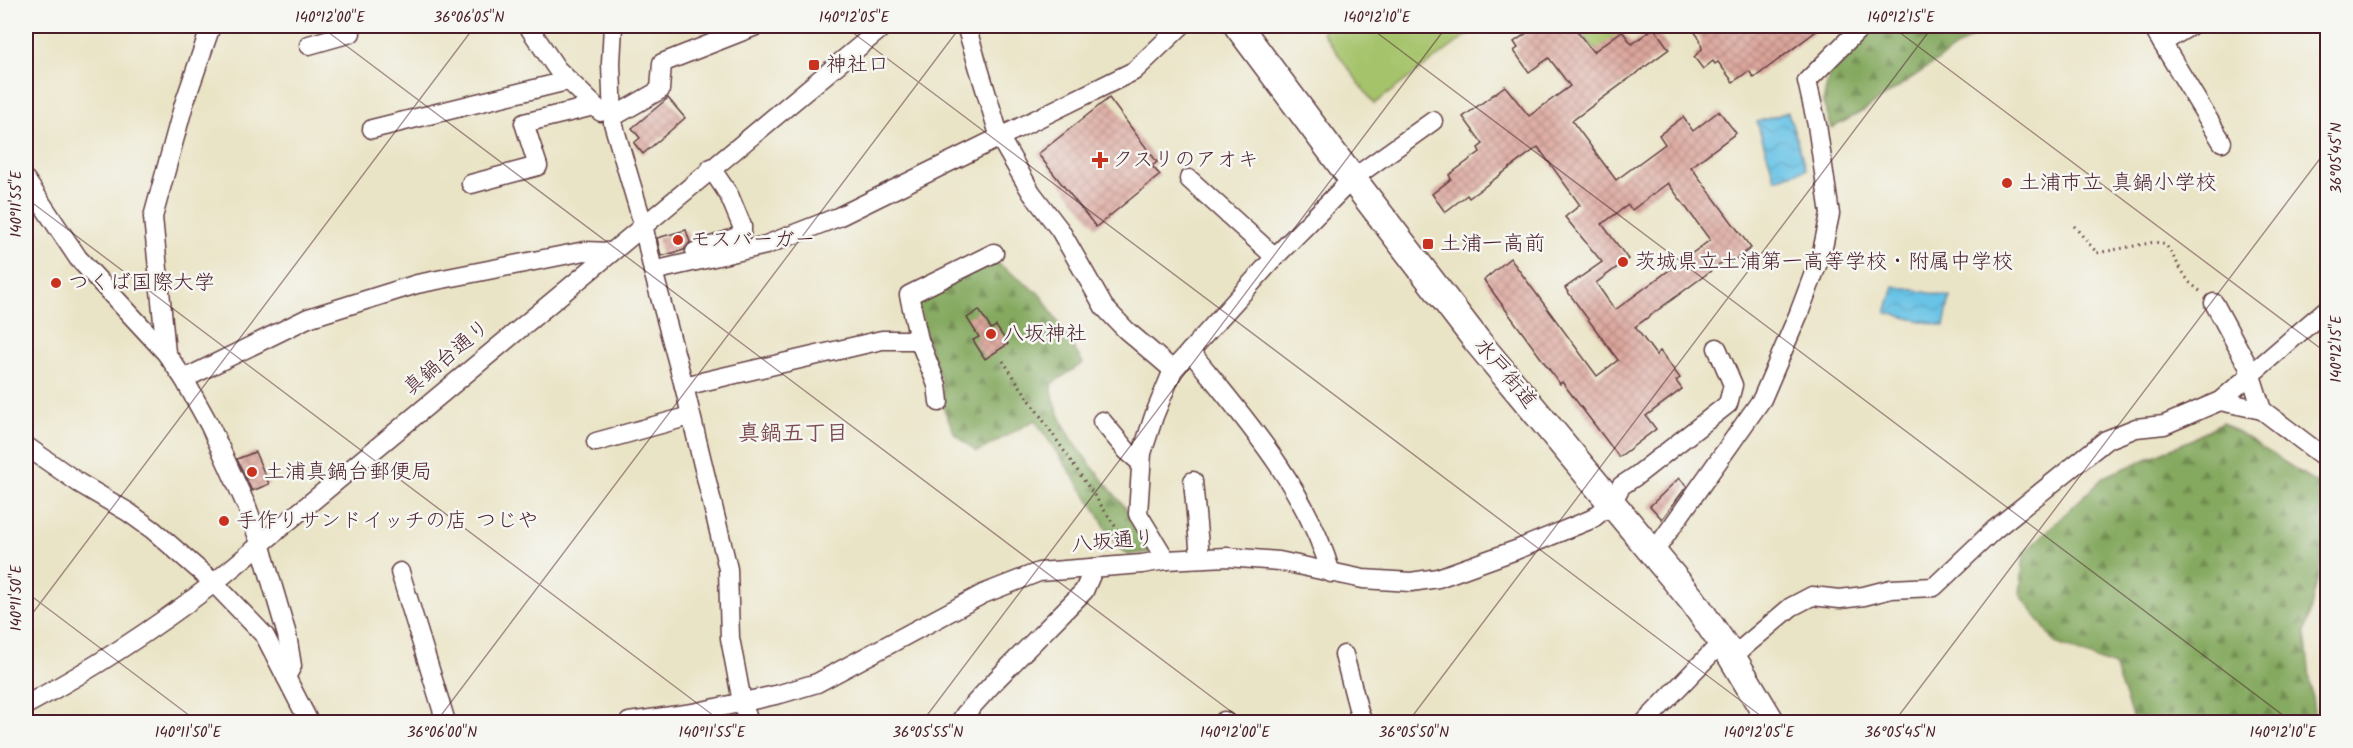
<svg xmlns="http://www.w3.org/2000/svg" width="2353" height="748" font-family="Kalam,'Klee One',sans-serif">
	<defs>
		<pattern id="forest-firs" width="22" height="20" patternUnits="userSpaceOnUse" patternTransform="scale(1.5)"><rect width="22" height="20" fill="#84a95e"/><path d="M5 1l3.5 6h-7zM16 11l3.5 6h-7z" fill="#6e894e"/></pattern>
		<pattern id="water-waves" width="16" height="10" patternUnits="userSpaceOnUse" patternTransform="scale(1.5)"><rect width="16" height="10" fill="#68c3e6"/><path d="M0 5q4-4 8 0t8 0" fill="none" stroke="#5ca7c5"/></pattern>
		<pattern id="building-cross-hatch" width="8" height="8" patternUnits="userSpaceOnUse" patternTransform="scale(1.5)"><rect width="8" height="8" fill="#dba59b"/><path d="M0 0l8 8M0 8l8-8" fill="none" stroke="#b4867f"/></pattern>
	</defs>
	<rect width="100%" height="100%" fill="#f6f6f2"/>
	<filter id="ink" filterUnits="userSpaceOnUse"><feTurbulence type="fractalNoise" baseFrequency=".0167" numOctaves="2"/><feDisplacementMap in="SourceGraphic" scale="12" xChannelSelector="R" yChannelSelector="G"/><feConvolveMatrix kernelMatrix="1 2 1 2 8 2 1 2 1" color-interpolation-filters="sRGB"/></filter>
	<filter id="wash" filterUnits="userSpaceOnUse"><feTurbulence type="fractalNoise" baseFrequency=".008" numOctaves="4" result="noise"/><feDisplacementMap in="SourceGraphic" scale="24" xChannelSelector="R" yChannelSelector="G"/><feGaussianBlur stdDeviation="1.35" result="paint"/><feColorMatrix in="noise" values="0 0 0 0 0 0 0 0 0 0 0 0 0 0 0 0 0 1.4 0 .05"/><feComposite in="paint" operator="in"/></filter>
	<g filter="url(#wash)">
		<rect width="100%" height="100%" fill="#eae4c6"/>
		<g fill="url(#forest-firs)" stroke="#676444" stroke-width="1.5">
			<polygon points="1870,26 1988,26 1863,111 1832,128 1823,103 1830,70"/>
			<path d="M992 259 1041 295 1083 363 1051 384C1057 435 1099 472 1128 512 1137 524 1144 539 1151 552L1127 555 1113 541 1094 507 1035 420 977 452 955 434 944 409 941 379 929 346 917 300Z"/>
			<polygon points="2222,422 2323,487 2327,539 2305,633 2315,722 2134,722 2114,666 2055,643 2020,594 2024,553 2104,477 2191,440"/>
		</g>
		<g fill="#a5c36a" stroke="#78714a" stroke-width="1.5">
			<polygon points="1330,26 1475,26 1477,28 1374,104 1322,32"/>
			<polygon points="1575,26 1632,26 1598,53"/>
		</g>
		<g fill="url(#water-waves)" stroke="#597188" stroke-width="1.5">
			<polygon points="1788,112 1806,169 1775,179 1757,122"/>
			<polygon points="1894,286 1950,297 1944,326 1886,313"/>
		</g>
		<g id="blocks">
			<g fill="url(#building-cross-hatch)" fill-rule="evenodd">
				<path d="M1537 26H1573L1593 52 1622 31 1632 44 1654 28 1669 49 1572 121 1616 180 1665 144 1659 135 1683 117 1693 131 1719 111 1736 133 1691 167 1751 248 1730 263 1727 259 1635 327 1656 355 1660 351 1680 378 1676 381 1682 389 1646 416 1656 429 1619 457 1562 382 1560 384 1484 280 1510 258 1597 376 1618 360 1565 288 1602 262 1565 217 1580 205 1538 147 1469 198 1467 195 1445 212 1432 194 1451 179 1449 175 1480 152 1478 148 1483 144 1463 117 1505 86 1529 116 1570 86 1549 58 1529 72 1514 51 1518 48 1514 42ZM1668 183 1710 240 1615 310 1596 283 1628 259 1602 224 1628 205 1632 210Z"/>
				<polygon points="1690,26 1823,26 1754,78 1749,71 1733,82 1718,62 1715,64 1713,61 1703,69 1694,57 1702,49 1700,39"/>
				<polygon points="668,98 685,118 643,154 634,143 640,138 632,128"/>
				<polygon points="1109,98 1157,162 1152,166 1160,175 1096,227 1038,154"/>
				<polygon points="686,230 690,242 684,250 661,256 657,238"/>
				<polygon points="979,310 991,329 996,326 1008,344 985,359 973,340 979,337 967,318"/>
				<polygon points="255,452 269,484 252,491 237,459"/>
				<polygon points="1679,478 1687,486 1662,519 1650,506"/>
			</g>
		</g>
	</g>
	<g filter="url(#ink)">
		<use href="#blocks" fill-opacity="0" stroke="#623d42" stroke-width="1.5"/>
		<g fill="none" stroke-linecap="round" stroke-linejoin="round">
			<g stroke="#623d42" stroke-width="21">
				<g id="minor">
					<polyline points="528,26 557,69 601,112"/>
					<polyline points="613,26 611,63 613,123 643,224 653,271 684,386 728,569 730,638 742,702 749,722"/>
					<polyline points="966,26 1000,138 1031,192 1060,230 1104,307 1126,330 1173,370"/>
					<polyline points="2152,26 2222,142"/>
					<polyline points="2162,43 2190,26"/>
					<polyline points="309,45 351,33 349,26"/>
					<polyline points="613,117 660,90 662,63 756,26"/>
					<polyline points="372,129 567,81"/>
					<polyline points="1189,179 1275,257"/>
					<polyline points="26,180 78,258 166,353 184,379 210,426 247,507 260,543 287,635 292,666 286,677"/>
					<polyline points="471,184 538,166 524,123 594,106"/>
					<polyline points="695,252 737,237 742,231 742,226 729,195 711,168"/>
					<polyline points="653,271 766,245 838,217 1134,71 1181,26"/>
					<polyline points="2214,303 2248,366 2262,410 2328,460"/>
					<polyline points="919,340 937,385 939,402"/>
					<path d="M1190 351C1246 420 1305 486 1331 573"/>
					<polyline points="166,353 153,217 184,104 211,26"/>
					<polyline points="184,379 308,318 417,284 585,251 609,252"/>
					<polyline points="684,386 882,340 919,340 909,295 994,253"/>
					<polyline points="2220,401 2262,410"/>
					<polyline points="1102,421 1127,451 1141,463"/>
					<polyline points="596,442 690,416"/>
					<polyline points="26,446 79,483 128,512 153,530 214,583 265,636 309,722"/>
					<polyline points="1193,481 1200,557"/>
					<polyline points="1651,550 1661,542 1762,399 1799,313 1822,252 1830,214 1817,125 1807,81 1862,26"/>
					<polyline points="1166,560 1138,514 1142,453 1154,416 1173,370 1275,257 1352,179 1433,121"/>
					<polyline points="400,572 446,722"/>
					<polyline points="1344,655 1359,712 1363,722"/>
					<polyline points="1732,657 1791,607 1812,596 1840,599 1864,596 1891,589 1934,587 1994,530 2106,440 2136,428 2164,425 2220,401 2328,308"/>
					<path d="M26 705C93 669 154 629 214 583L884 26"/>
					<polyline points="1224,721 1226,722"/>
					<polyline points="629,722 693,713 780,694 817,683 983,594 1039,572 1142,564 1166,560 1227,557 1279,561 1363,579 1411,582 1438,578 1516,550 1592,519 1612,503 1621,486 1636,476 1728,404 1733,385 1717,348"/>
					<polyline points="960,722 965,714 996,680 1084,591 1094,568"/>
					<polyline points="1645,722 1722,642"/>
				</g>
			</g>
			<g stroke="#623d42" stroke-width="30">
				<polyline id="highway" points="1238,26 1341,164 1477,341 1693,601 1732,657 1771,722"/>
			</g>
			<g stroke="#623d42" stroke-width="3" stroke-dasharray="1.5 4.5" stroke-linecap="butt">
				<polyline points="2074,226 2097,253 2155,242 2166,245 2189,282 2201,292"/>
				<polyline points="1003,361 1130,548"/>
			</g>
			<use href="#minor" stroke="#fff" stroke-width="18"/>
			<use href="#highway" stroke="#fff" stroke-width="27"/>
		</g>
	</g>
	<path fill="none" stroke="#4a1f2b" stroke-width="1.5" stroke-opacity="0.45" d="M320 26 1245 722M844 26 1769 722M1368 26 2292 722M1891 26 2328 354M26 198 722 722M26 592 198 722M26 622 475 26M436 722 961 26M922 722 1447 26M1408 722 1933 26M1894 722 2328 148"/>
	<g fill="#c8321e" stroke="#f6f6f2" stroke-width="2">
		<rect x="808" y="59" width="12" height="12" rx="3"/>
		<path d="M1097 151h6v6h6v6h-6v6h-6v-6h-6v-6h6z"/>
		<circle cx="2007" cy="183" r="6"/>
		<circle cx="678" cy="240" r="6"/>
		<rect x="1422" y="238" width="12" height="12" rx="3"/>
		<circle cx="1623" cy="262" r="6"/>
		<circle cx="56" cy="283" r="6"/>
		<circle cx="991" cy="334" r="6"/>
		<circle cx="252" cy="472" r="6"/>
		<circle cx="224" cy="521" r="6"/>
	</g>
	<g text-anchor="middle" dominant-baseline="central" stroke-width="5" stroke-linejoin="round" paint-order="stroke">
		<g font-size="21" fill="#4a1f2b" stroke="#f6f6f2" text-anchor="start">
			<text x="826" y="65">神社口</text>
			<text x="1112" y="160">クスリのアオキ</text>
			<text x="2019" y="183">土浦市立 真鍋小学校</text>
			<text x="690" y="240">モスバーガー</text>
			<text x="1440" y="244">土浦一高前</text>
			<text x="1635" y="262">茨城県立土浦第一高等学校・附属中学校</text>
			<text x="68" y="283">つくば国際大学</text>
			<text x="1003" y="334">八坂神社</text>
			<text x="264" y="472">土浦真鍋台郵便局</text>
			<text x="236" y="521">手作りサンドイッチの店 つじや</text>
		</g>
		<g font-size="21" fill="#4a1f2b" stroke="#f6f6f2">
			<text transform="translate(447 358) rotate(-40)">真鍋台通り</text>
			<text transform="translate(1505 374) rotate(50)">水戸街道</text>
			<text transform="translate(1113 542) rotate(-5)">八坂通り</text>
		</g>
		<g font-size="22" font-weight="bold" fill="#7d4e52" stroke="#f6f6f2">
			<text x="793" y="434">真鍋五丁目</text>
		</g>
	</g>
	<rect width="2353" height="748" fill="none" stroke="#f6f6f2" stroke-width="66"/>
	<rect x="33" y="33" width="2287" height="682" fill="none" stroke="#4a1f2b" stroke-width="2"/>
	<g font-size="15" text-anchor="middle" fill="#4a1f2b">
		<text x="330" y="22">140°12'00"E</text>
		<text x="469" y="22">36°06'05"N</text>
		<text x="854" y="22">140°12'05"E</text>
		<text x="1377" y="22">140°12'10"E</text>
		<text x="1901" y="22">140°12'15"E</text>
		<text transform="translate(2336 158) rotate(-90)" y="5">36°05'45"N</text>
		<text transform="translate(16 204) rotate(-90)" y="5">140°11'55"E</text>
		<text transform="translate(2336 349) rotate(-90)" y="5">140°12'15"E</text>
		<text transform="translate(16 598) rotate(-90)" y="5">140°11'50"E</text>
		<text x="188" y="737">140°11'50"E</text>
		<text x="442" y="737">36°06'00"N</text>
		<text x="712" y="737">140°11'55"E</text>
		<text x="928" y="737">36°05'55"N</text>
		<text x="1235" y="737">140°12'00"E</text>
		<text x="1414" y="737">36°05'50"N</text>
		<text x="1759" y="737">140°12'05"E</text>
		<text x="1900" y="737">36°05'45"N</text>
		<text x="2283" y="737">140°12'10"E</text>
	</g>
</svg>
